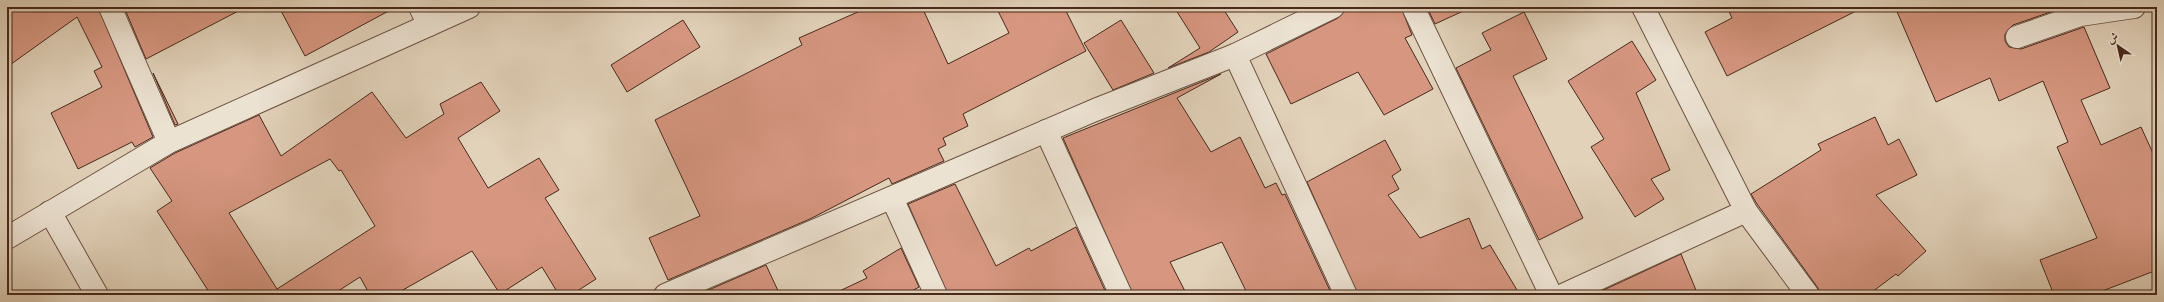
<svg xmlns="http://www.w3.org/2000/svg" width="2164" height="302" font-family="'IM FELL Double Pica',Amiri,serif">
	<rect width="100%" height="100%" fill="#e2d2ba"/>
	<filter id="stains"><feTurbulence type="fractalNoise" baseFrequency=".005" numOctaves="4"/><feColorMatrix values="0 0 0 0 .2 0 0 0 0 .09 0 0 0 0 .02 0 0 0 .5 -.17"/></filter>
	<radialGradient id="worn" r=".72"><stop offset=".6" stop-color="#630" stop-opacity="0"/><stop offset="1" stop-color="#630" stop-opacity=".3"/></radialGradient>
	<g fill="#d69680" stroke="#48291b" fill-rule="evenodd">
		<polygon points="7,7 98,7 153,137 135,147 132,142 78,169 51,113 102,87 94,71 102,67 77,17 7,67"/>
		<polygon points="124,7 246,7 146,59"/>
		<polygon points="279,7 396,7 305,56"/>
		<polygon points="869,7 922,7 948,64 1009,33 996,7 1064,7 1086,51 963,114 968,126 943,138 946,145 938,149 944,161 892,184 889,178 810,219 668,280 649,238 700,216 655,120 802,45 799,38"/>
		<polygon points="1174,7 1222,7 1238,32 1209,52 1168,68 1200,48"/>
		<polygon points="1353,7 1401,7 1412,35 1405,38 1433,89 1384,115 1358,72 1291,104 1266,54 1338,18 1345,9"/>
		<polygon points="1427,7 1472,7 1435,24"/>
		<polygon points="1727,7 1864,7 1727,76 1705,32 1732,18"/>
		<polygon points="1895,7 2065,7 2013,25 2005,34 2005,41 2009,47 2021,49 2084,27 2110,88 2081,100 2101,145 2141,127 2157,162 2157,270 2092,295 2054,295 2040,260 2097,238 2057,147 2068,142 2043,81 1999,101 1990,78 1936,102"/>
		<polygon points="1524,12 1547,59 1513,76 1583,218 1539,240 1456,68 1491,50 1482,33"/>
		<polygon points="683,20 700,47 627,92 611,65"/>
		<polygon points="1121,20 1154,73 1113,90 1084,43"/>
		<polygon points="1632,41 1656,80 1636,93 1670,170 1651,179 1664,199 1635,217 1591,147 1604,139 1568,81"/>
		<polygon points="153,73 178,124 175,125"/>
		<polygon points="1221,74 1177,98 1211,152 1240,137 1265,188 1276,183 1282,195 1285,194 1332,295 1248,295 1222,242 1170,262 1187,295 1133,295 1063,138"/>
		<path d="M481 82 500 111 458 138 488 188 539 158 559 190 545 198 596 279 571 295H559L542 267 500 294 472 251 394 295H370L360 277 332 295H211L157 211 172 201 150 168 175 153 259 115 281 156 372 92 406 138 444 114 440 104ZM330 159 339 171 341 170 375 226 277 289 229 213Z"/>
		<polygon points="1875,117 1888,145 1899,139 1917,175 1876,195 1926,251 1898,276 1896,274 1868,295 1820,295 1818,288 1757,204 1751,194 1821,150 1818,144"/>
		<polygon points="1385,140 1401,170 1392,176 1399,189 1388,195 1420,238 1469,218 1482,249 1490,245 1520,295 1358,295 1307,182"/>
		<polygon points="955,184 996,266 1029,248 1031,251 1076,227 1107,295 948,295 908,204"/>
		<polygon points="901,248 919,287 905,295 831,295 867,278 863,271"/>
		<polygon points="1681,254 1698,295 1593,295"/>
		<polygon points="766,265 780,295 697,295"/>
	</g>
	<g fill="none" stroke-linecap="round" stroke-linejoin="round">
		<g stroke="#6e5343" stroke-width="24">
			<g id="street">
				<polyline points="110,7 169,142"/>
				<polyline points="420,7 429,25"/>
				<polyline points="1413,7 1551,295"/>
				<polyline points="1643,7 1746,211 1808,295"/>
				<polyline points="2017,37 2080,15 2134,7"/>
				<polyline points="1235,55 1346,295"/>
				<polyline points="1046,131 1121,295"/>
				<polyline points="892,198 936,295"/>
				<polyline points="50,212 97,295"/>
				<polyline points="7,238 169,142 469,7"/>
				<polyline points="665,295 1095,110 1235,55 1333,7"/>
				<polyline points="1563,295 1746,211"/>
			</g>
		</g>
		<use href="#street" stroke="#ece2d2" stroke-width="22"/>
	</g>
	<rect width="2164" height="302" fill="none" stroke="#e2d2ba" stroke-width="24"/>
	<rect x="8" y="8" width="2148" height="286" fill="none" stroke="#48291b" stroke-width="2"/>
	<rect x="12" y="12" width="2140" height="278" fill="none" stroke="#48291b"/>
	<g transform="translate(2118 46) rotate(326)" stroke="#ece2d2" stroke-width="3" paint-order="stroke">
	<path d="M0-3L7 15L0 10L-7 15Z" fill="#48291b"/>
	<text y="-6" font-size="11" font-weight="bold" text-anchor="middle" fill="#48291b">ش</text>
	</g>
	<rect width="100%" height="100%" filter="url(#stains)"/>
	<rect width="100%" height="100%" fill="url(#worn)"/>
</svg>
